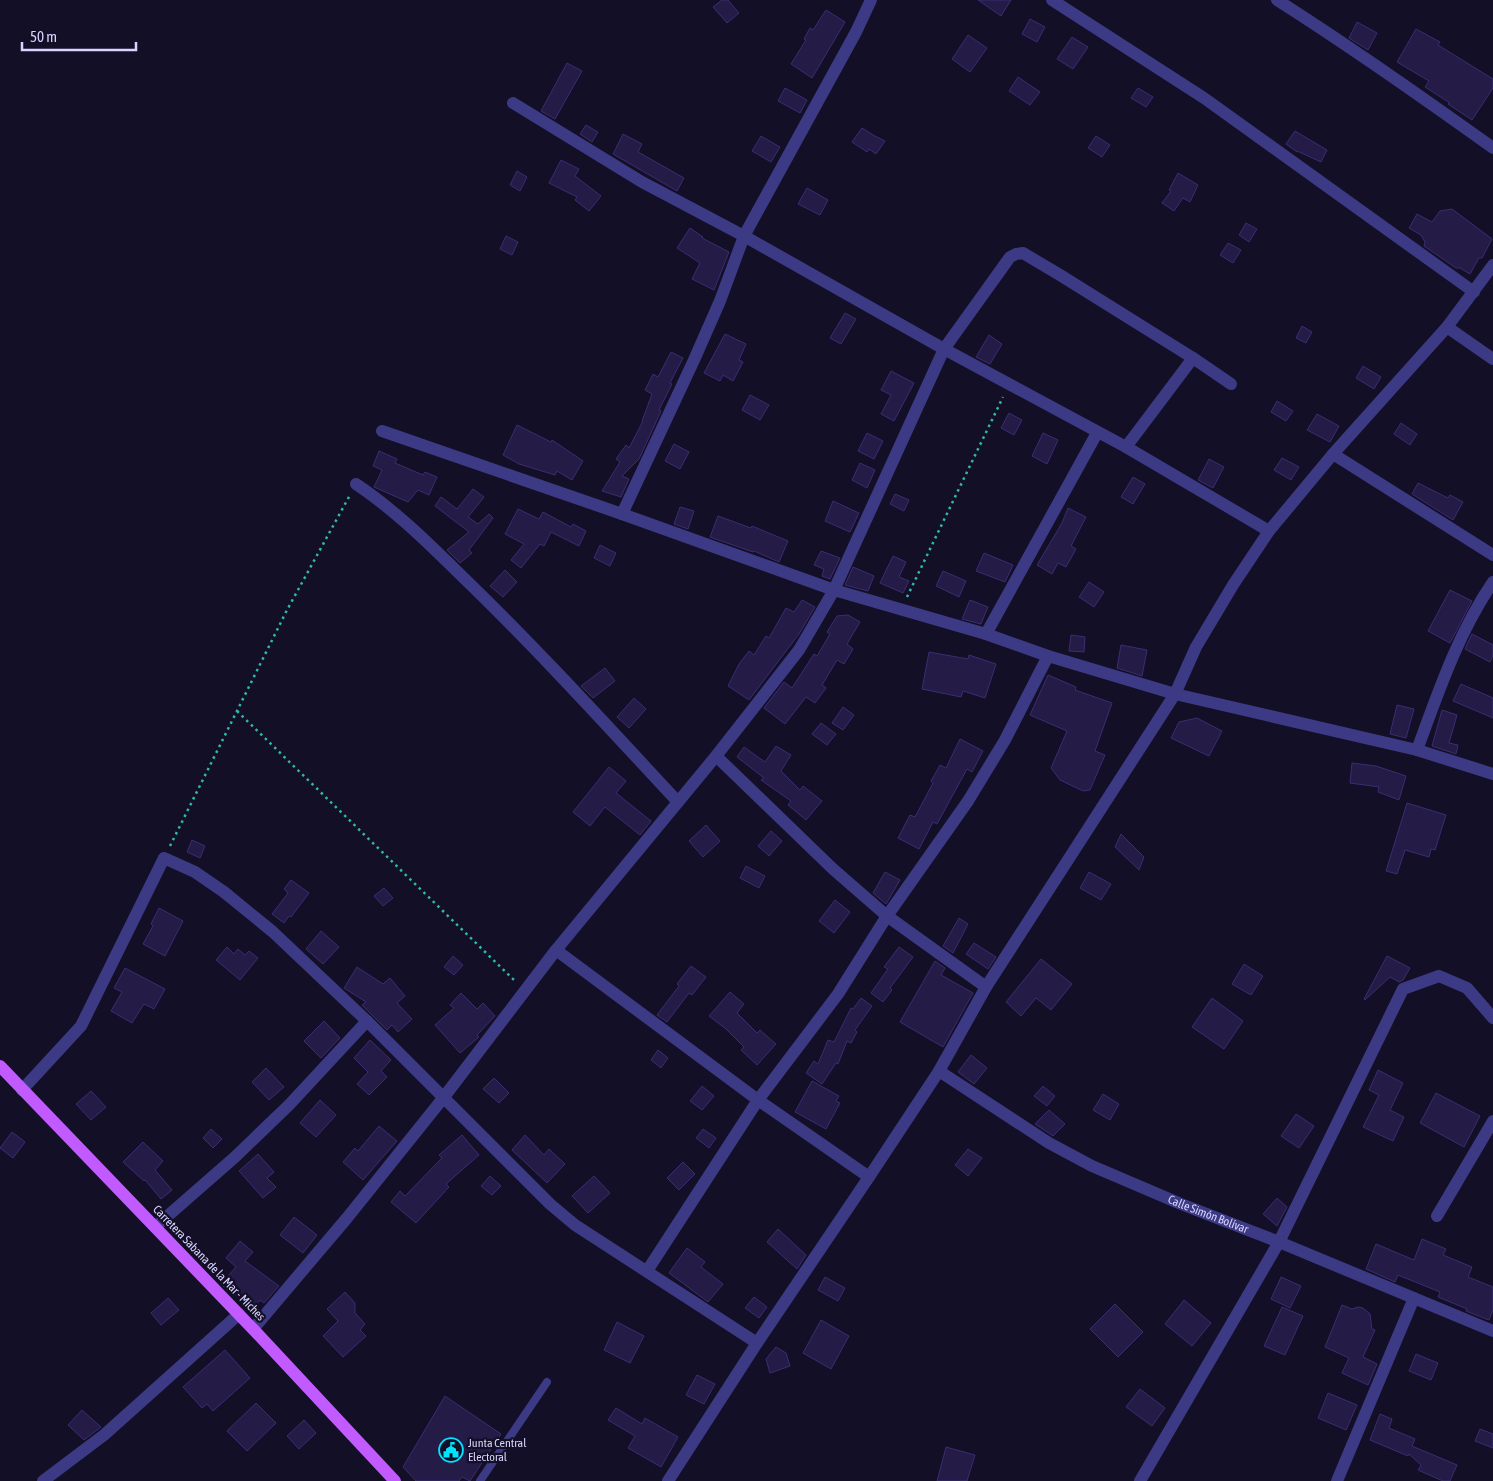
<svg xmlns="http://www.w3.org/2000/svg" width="1493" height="1481" font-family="'Asap Condensed',sans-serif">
	<rect width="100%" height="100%" fill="#130f26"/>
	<g fill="#241b47" stroke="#3b2d73">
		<polygon points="722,0 728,0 739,13 727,23 713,7"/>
		<polygon points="978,0 1011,0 1001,16"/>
		<polygon points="826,10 845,22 812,78 791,64 806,40 804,39 810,28 813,30"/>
		<polygon points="1030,19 1045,27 1037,42 1022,34"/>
		<polygon points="1357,22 1377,33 1368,50 1349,38"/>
		<polygon points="1416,29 1440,42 1438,45 1493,79 1493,88 1472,120 1448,104 1450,103 1425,87 1429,81 1397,62"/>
		<polygon points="968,35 987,48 970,72 952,59"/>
		<polygon points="1072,37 1088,47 1073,69 1057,59"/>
		<polygon points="567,63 582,71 555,119 541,111"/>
		<polygon points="1018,77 1040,92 1030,105 1009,91"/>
		<polygon points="785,88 807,100 800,113 778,101"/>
		<polygon points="1138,88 1153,97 1146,107 1131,98"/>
		<polygon points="586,125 598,132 592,142 580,134"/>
		<polygon points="862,128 875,136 885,141 876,154 869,149 867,152 852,142"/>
		<polygon points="1295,131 1327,150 1321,162 1297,151 1297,152 1286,144"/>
		<polygon points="623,134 642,144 638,152 684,178 677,191 613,154"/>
		<polygon points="761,136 780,147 771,162 752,151"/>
		<polygon points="1096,136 1110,145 1102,157 1088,148"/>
		<polygon points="561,160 579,169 575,176 601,196 589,211 575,200 577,197 549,183"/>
		<polygon points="517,171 527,177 520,191 510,185"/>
		<polygon points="1178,173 1198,185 1190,202 1183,198 1174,211 1162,203 1171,191 1169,190"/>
		<polygon points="807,188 828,200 820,215 798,204"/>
		<polygon points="1452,209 1492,239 1482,258 1479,258 1470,274 1460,268 1456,268 1424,246 1425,242 1421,235 1409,228 1417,214 1432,222 1440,211"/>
		<polygon points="1246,223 1257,229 1249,242 1239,235"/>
		<polygon points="690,228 703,237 702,238 729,252 714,290 692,279 700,263 677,248"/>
		<polygon points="506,236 518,242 512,255 500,249"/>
		<polygon points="1228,243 1241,250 1233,263 1220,255"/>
		<polygon points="845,313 856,319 841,344 830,338"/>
		<polygon points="1302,326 1312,332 1306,343 1296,338"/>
		<polygon points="725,334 746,344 739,360 743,362 733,381 723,375 720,381 704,373"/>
		<polygon points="989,335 1002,344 990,364 976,357"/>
		<polygon points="671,352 683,358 670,383 672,384 659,410 661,411 639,459 622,476 629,479 621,497 602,491 620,462 616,459 626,445 629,448 643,421 642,421 652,394 645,390 653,374 658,377"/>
		<polygon points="1363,366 1381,377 1374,389 1356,378"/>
		<polygon points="891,371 914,383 894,421 881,414 891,395 881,390"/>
		<polygon points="750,395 769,405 760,420 742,410"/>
		<polygon points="1277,401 1293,411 1286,421 1271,412"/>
		<polygon points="1009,413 1022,420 1014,435 1001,428"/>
		<polygon points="1317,414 1339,426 1330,442 1307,430"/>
		<polygon points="1401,423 1417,434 1410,445 1394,434"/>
		<polygon points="517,425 551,442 552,440 583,461 572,480 557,471 555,475 519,464 503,455"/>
		<polygon points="867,433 883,441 874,459 858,451"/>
		<polygon points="1043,433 1058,440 1047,464 1032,456"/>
		<polygon points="674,444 689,452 680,469 665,461"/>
		<polygon points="379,451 397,459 395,463 423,475 425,472 437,477 429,495 418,490 408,502 374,487 382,470 373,466"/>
		<polygon points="1282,458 1299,467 1291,480 1274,470"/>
		<polygon points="1209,459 1224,467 1213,488 1198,480"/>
		<polygon points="860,463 875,470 867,488 852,480"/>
		<polygon points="1133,477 1145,484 1133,504 1121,497"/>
		<polygon points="1418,483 1448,498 1450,495 1463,502 1453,520 1412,494"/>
		<polygon points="473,489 484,497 468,517 478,524 489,514 493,518 469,550 472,553 460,563 447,550 469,532 435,506 441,497 457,509"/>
		<polygon points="895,494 909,500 904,511 890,504"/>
		<polygon points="833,501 859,513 850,532 825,521"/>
		<polygon points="680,507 694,511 688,529 674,524"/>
		<polygon points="1068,508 1086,517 1071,546 1076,549 1066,567 1058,563 1052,574 1037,565 1062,523"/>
		<polygon points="518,509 539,519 543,512 571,527 573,524 586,531 579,546 551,532 544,546 540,544 521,568 511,560 524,544 505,534"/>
		<polygon points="718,516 751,528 752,526 788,541 779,562 754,551 753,552 710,537"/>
		<polygon points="600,545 616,553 610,566 594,558"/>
		<polygon points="821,551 840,558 830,579 822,576 824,569 814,565"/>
		<polygon points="984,553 1013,565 1005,582 976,571"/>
		<polygon points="893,556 906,562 899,577 909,581 903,593 880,583"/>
		<polygon points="853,567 874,576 868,591 845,585"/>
		<polygon points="505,570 517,582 503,597 490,586"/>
		<polygon points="943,571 966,581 959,597 936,586"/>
		<polygon points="1089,582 1104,592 1094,607 1079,597"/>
		<polygon points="1450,590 1472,601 1450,643 1428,631"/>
		<polygon points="802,600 815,607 799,634 749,700 728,686 739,664 749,651 754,655 766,636 769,638 786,608 794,612"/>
		<polygon points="970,600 988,607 981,624 962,619"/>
		<polygon points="848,615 860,622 847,644 853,649 844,664 837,660 822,685 826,688 815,703 806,697 785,724 764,708 784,682 792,688 814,654 817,656 830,634 827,632 837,616"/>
		<polygon points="1472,634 1493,645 1493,655 1490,662 1465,649"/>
		<polygon points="1071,635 1085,637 1084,652 1069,651"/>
		<polygon points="1121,645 1147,650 1142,676 1117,668"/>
		<polygon points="929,652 968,659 969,655 996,664 985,698 963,691 961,697 922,689"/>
		<polygon points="605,668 615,681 593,698 581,686"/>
		<polygon points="1048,675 1076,687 1075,690 1112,703 1095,751 1105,755 1090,790 1083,791 1060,780 1051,768 1067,731 1030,715"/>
		<polygon points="1461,684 1493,698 1493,718 1453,701"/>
		<polygon points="634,698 646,709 629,728 617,717"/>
		<polygon points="1397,705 1414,709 1406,738 1390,734"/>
		<polygon points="843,707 854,715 843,730 832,723"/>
		<polygon points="1442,710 1457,715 1449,743 1458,745 1456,754 1432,746"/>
		<polygon points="1197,718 1222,731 1209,756 1171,738 1179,722"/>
		<polygon points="821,723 836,734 827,745 812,734"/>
		<polygon points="960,739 983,751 972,772 967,769 937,824 933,822 919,849 898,838 910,815 915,817 933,783 931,781 940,765 946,768"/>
		<polygon points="776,746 791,755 781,771 800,790 803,786 822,801 806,820 788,805 791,801 761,780 764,778 737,757 744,747 765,762"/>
		<polygon points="1352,763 1376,766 1406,776 1399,800 1378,792 1379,787 1350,783"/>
		<polygon points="609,767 626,781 616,793 651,821 640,835 605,807 590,826 573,812"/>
		<polygon points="1407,803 1446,815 1435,850 1431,849 1429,857 1405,850 1397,874 1386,871"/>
		<polygon points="706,825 720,841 703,857 689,841"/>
		<polygon points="771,831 782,841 769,856 758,846"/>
		<polygon points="1121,834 1144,857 1139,870 1115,847"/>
		<polygon points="192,840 205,846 200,858 187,852"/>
		<polygon points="746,866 765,876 759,888 740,878"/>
		<polygon points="885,872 900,880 886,904 873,893"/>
		<polygon points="1089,872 1111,884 1101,900 1080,888"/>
		<polygon points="291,880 309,893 291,917 289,916 284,923 272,914 288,893 284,889"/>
		<polygon points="384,888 393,898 383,906 374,896"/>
		<polygon points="835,900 850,912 834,933 819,921"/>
		<polygon points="159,908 183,921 165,956 143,944 153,926 151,924"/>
		<polygon points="959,918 968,924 953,953 943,946"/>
		<polygon points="321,931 339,947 323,964 306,949"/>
		<polygon points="974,943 996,957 988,969 966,954"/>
		<polygon points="227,947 234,954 238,949 245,955 249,951 258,958 240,980 216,960"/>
		<polygon points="899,947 913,957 890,988 892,990 883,1002 871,993 888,969 884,967"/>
		<polygon points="453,956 463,965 454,975 444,967"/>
		<polygon points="1387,956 1410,968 1403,980 1399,982 1390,977 1365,1000 1364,999"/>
		<polygon points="1041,959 1072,984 1051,1010 1036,998 1021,1016 1006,1002"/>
		<polygon points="935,961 945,968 941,975 973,993 943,1047 900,1022"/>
		<polygon points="1244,964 1263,976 1251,995 1232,984"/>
		<polygon points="691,966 706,977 692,995 689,993 667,1022 657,1015 679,986 677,984"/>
		<polygon points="357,967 383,984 390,978 405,996 397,1003 412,1019 398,1032 392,1025 387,1030 362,1005 366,1002 344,988"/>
		<polygon points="125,968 165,989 154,1009 144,1004 132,1023 111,1011 122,992 114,988"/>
		<polygon points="730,992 744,1004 737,1013 757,1033 760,1030 776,1044 757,1065 741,1050 744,1047 726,1029 709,1016"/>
		<polygon points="461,993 477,1009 483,1003 495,1016 477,1035 479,1037 460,1053 435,1025 454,1008 450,1005"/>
		<polygon points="861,998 872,1006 855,1030 857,1032 851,1043 847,1041 838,1064 836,1063 822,1084 806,1073 814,1061 818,1064 828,1040 834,1042 851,1008 853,1009"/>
		<polygon points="1212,998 1243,1021 1224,1049 1192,1027"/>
		<polygon points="324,1021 340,1038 321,1058 304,1041"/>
		<polygon points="370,1040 391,1060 381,1071 387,1077 369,1095 357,1084 368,1072 354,1058"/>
		<polygon points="658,1050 668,1058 661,1068 651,1060"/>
		<polygon points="971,1055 987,1068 974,1084 958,1072"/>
		<polygon points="266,1068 284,1087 269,1100 252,1082"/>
		<polygon points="1378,1070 1403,1083 1390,1110 1404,1117 1393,1141 1363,1127 1379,1095 1369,1090"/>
		<polygon points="494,1078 509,1093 499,1103 483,1089"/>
		<polygon points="812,1081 839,1096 836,1101 840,1103 826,1129 795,1112"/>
		<polygon points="702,1086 714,1096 702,1110 690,1101"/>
		<polygon points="1043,1086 1055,1096 1047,1106 1034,1096"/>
		<polygon points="91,1091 106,1107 91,1120 76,1104"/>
		<polygon points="1436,1093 1480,1116 1464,1147 1420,1123"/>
		<polygon points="1103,1094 1119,1104 1110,1120 1093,1110"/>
		<polygon points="320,1100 336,1115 316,1137 300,1123"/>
		<polygon points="1049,1110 1065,1124 1053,1136 1035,1124"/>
		<polygon points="1296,1114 1314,1126 1299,1148 1281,1136"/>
		<polygon points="379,1126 397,1141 363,1180 343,1162 355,1148 358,1151"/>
		<polygon points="211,1129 222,1139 213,1148 203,1138"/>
		<polygon points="703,1129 716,1138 709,1148 696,1138"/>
		<polygon points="12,1132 25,1142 13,1158 0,1148"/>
		<polygon points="462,1135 479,1155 446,1184 449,1187 416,1223 391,1202 400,1191 405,1196 442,1158 439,1155"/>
		<polygon points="525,1135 544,1155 549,1149 565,1164 547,1183 512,1150"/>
		<polygon points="143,1142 163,1161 155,1170 172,1190 161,1199 145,1180 144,1181 123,1162"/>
		<polygon points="968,1149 982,1158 968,1176 955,1165"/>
		<polygon points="258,1154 274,1172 267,1178 276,1187 263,1198 239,1171"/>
		<polygon points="683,1162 695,1174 679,1190 667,1178"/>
		<polygon points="490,1176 501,1186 492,1195 481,1186"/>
		<polygon points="594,1176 610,1193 588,1213 572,1196"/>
		<polygon points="1277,1198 1287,1207 1277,1226 1263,1214"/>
		<polygon points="294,1217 317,1235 303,1253 280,1235"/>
		<polygon points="778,1229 806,1255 797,1269 767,1242"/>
		<polygon points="1422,1239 1446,1249 1443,1255 1472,1267 1468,1277 1493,1287 1493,1310 1489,1320 1466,1311 1467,1309 1438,1297 1440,1292 1398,1275 1395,1282 1366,1269 1376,1244 1414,1260"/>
		<polygon points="240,1241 253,1252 245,1261 279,1286 264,1303 260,1300 254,1308 230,1291 229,1292 221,1284 236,1267 226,1258"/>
		<polygon points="687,1248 705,1262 701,1267 723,1284 708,1302 669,1273"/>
		<polygon points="825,1277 845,1288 838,1301 818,1290"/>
		<polygon points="1281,1277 1301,1286 1290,1308 1271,1299"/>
		<polygon points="345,1292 355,1303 355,1313 365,1324 360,1330 366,1336 343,1357 323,1336 338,1321 327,1309"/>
		<polygon points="754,1297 767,1307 759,1318 745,1308"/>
		<polygon points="168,1298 179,1310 161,1325 151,1313"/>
		<polygon points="1184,1300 1211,1323 1192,1346 1165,1324"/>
		<polygon points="1115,1304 1143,1332 1118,1357 1090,1329"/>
		<polygon points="1342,1305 1352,1309 1358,1307 1363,1308 1370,1314 1372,1329 1375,1330 1363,1357 1377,1364 1368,1385 1342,1373 1349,1358 1325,1347"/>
		<polygon points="1282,1307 1303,1316 1285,1355 1264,1346"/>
		<polygon points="821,1320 849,1336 831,1369 803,1353"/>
		<polygon points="617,1322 644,1336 630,1363 604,1350"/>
		<polygon points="776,1347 786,1353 790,1366 770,1373 766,1359"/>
		<polygon points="225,1350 250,1378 213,1411 207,1404 202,1408 183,1387"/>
		<polygon points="1416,1354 1438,1363 1431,1380 1409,1371"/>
		<polygon points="697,1375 715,1384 704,1404 686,1395"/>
		<polygon points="1140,1389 1165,1408 1152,1426 1126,1407"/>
		<polygon points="1328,1393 1357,1405 1346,1430 1318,1418"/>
		<polygon points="445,1396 501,1434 470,1481 462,1477 459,1481 416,1481 403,1467"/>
		<polygon points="256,1403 276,1423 247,1451 227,1431"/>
		<polygon points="616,1408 642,1424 645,1418 678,1437 661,1467 628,1448 635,1436 608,1420"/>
		<polygon points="82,1410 101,1427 84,1440 68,1425"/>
		<polygon points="1380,1414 1392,1419 1389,1428 1415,1439 1412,1446 1457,1465 1450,1481 1443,1481 1418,1470 1421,1465 1409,1454 1408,1456 1370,1440"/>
		<polygon points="304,1420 316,1433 299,1449 287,1436"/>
		<polygon points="1480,1429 1493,1434 1493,1448 1475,1441"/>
		<polygon points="946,1447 975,1455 967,1481 937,1481"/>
	</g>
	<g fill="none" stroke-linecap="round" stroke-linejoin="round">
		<g stroke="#2fb8b0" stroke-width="2.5" stroke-dasharray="2.5 4" stroke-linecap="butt">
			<polyline points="907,597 1003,397"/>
			<polyline points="237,711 515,981"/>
			<polyline points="170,846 287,610 350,495"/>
		</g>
		<polyline stroke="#3d3a85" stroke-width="8" points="480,1481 547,1382"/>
		<g stroke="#3d3a85" stroke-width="12">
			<polyline points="1052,0 1204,98 1474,292"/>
			<path d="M1277 0C1351 47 1422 97 1493 148"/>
			<polyline points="513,103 642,182 744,236 944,349 1126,447 1269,531"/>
			<polyline points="1447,327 1493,359"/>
			<polyline points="382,431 622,514 834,590 986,634 1048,656 1175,694 1417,750 1493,774"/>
			<polyline points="1126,447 1193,358 1231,384"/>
			<polyline points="1333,454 1493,555"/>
			<path d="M356 484C398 512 434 549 470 584 542 654 610 729 678 802"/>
			<polyline points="622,514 694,360 720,301 744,236 856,32 871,0"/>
			<polyline points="986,634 1097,433"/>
			<path d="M1417 750C1438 693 1458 633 1493 582"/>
			<polyline points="716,756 833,869 887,916 986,987"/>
			<polyline points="556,950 758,1100 869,1177"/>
			<path id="s1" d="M939 1071 1049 1143 1092 1166 1181 1204 1279 1242 1493 1331"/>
			<polyline points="22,1090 81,1026 164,858 195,872 224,892 273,932 367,1021 550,1204 575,1225 757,1343"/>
			<polyline points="1437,1216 1493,1121"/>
			<polyline points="155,1227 235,1157 289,1105 367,1021"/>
			<polyline points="647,1271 758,1100 838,994 887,916 968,801 1005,740 1048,656"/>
			<polyline points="253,1329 347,1218 444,1097 556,950 716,756 799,650 834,590 944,349 1010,257 1016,254 1023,253 1060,275 1193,358"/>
			<polyline points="43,1481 104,1435 239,1314"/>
			<polyline points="668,1481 757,1343 869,1177 939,1071 986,987 1175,694 1196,647 1233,585 1269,531 1333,454 1447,327 1493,265"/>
			<polyline points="1140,1481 1279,1242 1403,989 1439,976 1467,988 1493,1018"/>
			<polyline points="1337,1481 1414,1298"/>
		</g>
		<polyline stroke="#c25bff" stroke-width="12" points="0,1066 253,1329 395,1481"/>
	</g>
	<defs>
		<g id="civic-ring" transform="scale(1.25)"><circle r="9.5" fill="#130f26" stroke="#00e5ff" stroke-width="1.5"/><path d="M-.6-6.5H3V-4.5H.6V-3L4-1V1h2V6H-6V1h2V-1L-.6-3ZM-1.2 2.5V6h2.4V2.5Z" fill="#00e5ff"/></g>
	</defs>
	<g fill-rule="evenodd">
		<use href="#civic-ring" x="451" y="1450"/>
	</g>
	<g text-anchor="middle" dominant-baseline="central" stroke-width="4.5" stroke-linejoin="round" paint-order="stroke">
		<g font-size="12" fill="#d9d4ff" stroke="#130f26">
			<text stroke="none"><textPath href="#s1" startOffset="306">Calle Simón Bolívar</textPath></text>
			<text transform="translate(209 1263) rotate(46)">Carretera Sabana de la Mar - Miches</text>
		</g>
		<g font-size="12" fill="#d9d4ff" stroke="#130f26" text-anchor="start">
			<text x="468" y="1443">Junta Central<tspan x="468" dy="14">Electoral</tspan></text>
		</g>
	</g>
	<path d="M22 42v8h114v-8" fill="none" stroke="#d9d4ff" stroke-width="2.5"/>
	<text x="30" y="42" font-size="15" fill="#d9d4ff" stroke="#130f26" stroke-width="4" paint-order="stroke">50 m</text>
</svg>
